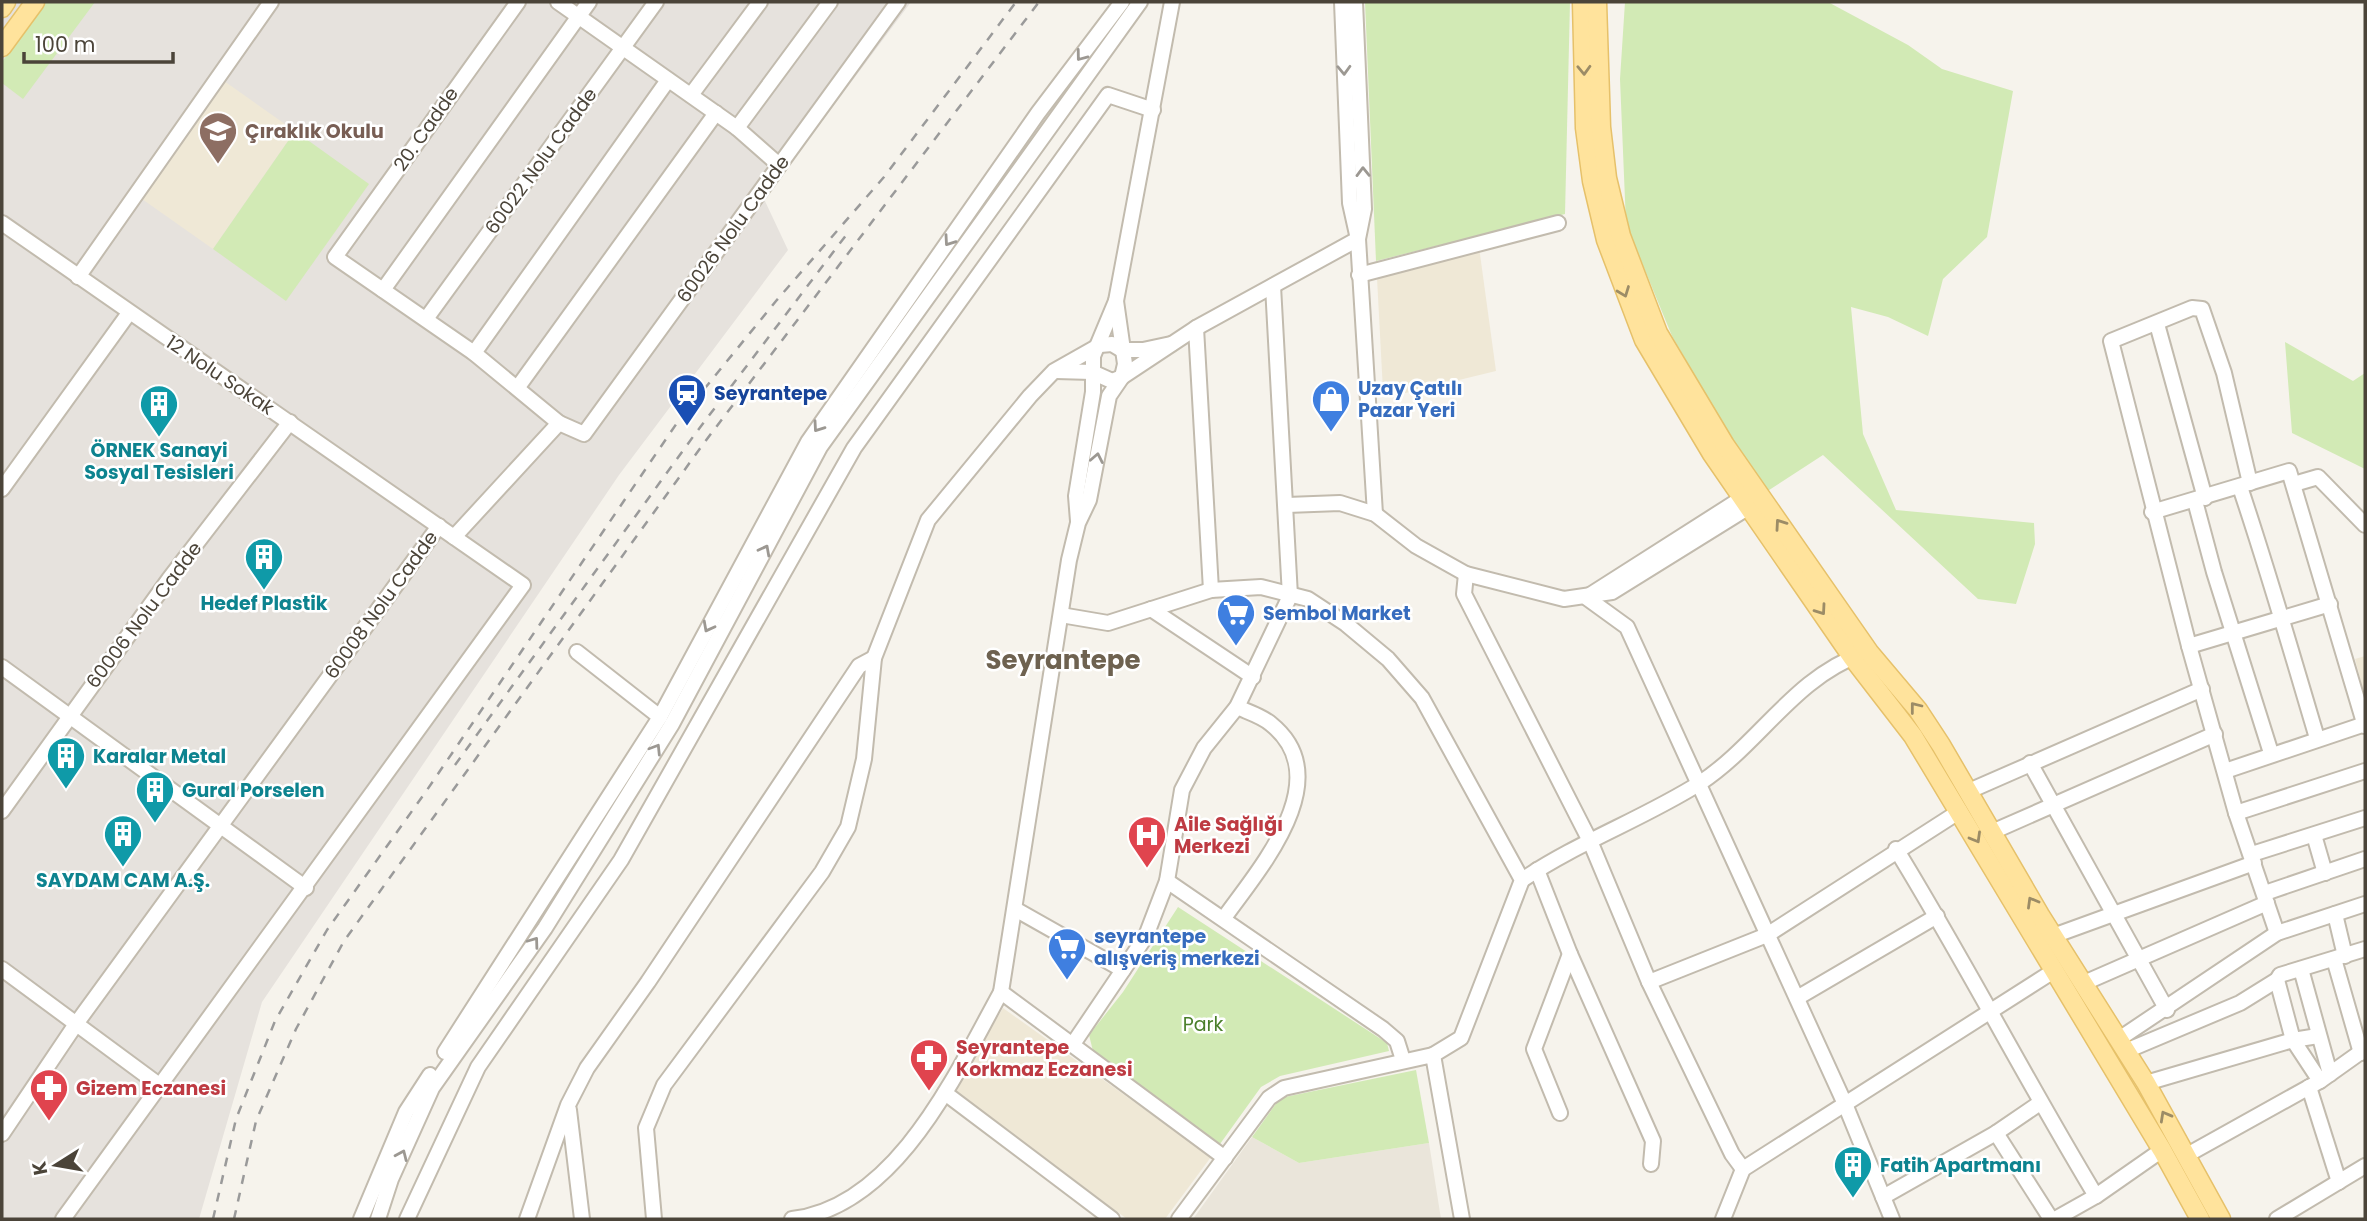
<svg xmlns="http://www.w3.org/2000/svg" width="2367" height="1221" font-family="Poppins,sans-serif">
	<rect width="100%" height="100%" fill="#f6f3ec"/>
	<polygon fill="#eae5da" points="1252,1137 1299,1163 1429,1143 1441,1219 1193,1219"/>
	<polygon fill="#e6e2dd" points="2,2 911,2 764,199 788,250 619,475 262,1002 199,1219 2,1219"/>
	<g fill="#efe8d6">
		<polygon points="224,81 295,131 213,249 142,199"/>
		<polygon points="1479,247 1496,371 1389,397 1383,391 1377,278"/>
		<polygon points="2365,656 2365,697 2355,659"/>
		<polygon points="1003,1008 1211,1157 1165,1219 1127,1219 954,1090"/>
	</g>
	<g fill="#d2eab5">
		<polygon points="45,2 95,2 23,99 2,83 2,62"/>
		<polygon points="1365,2 1570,2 1565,214 1376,261"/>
		<polygon points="1625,2 1828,2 1908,45 1942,69 2013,91 1987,237 1943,279 1928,336 1888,317 1851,307 1863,434 1896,510 2034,523 2035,544 2016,604 1978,599 1823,455 1763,494 1672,336 1626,224 1620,79"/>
		<polygon points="295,131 369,184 286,301 213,249"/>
		<polygon points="2285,342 2353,381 2365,373 2365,469 2292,433"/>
		<polygon points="1178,907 1387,1043 1389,1051 1280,1076 1261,1087 1220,1144 1093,1051 1089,1035 1123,992"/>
		<polygon points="1416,1070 1429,1143 1299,1163 1252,1137 1280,1098"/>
	</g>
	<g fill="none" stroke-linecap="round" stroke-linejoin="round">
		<g stroke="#c2bbae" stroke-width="18">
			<g id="minor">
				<polyline points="558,2 737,128 779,165"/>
				<polyline points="1342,2 1350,203 1358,239 1375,514"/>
				<polyline points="691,95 760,2"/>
				<polyline points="737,128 830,2"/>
				<polyline points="2,223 523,585 63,1219"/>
				<polyline points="1359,275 1558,223"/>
				<polyline points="78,277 271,2"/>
				<polyline points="383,290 589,2"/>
				<polyline points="1116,301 1125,364 1122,377 1109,396 1089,500 1078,523 1069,560 1001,992 1225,1158"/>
				<polyline points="426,319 656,2"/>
				<polyline points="2157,324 2205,498"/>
				<polyline points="1196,328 1211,590"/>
				<polyline points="474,353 668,80"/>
				<polyline points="1056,371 1092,372 1112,381 1122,377 1196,328 1358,239 1364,209 1355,2"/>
				<polyline points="518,387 716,113"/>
				<polyline points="559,423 584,434 898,2"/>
				<polyline points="2250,483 2224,373 2202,309 2192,308 2111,341 2189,646 2236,813 2277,933"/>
				<polyline points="2294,484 2318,477 2365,525"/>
				<path d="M2240 487C2268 570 2292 654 2317 738"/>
				<polyline points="2,489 129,313"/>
				<polyline points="2195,501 2214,572 2271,753"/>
				<polyline points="1287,505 1340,503 1375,514 1416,546 1466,574 1564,599 1612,592 1757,502"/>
				<polyline points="2152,512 2289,471 2365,726"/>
				<polyline points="1078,521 1076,496 1093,392 1093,356 1116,301 1172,2"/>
				<polyline points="454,537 559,423 474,353 335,257 518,2"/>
				<polyline points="1466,574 1464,594 1590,841 1649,982 1732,1154 1743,1169"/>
				<polyline points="1590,595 1750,493"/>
				<polyline points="1587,598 1627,627 1845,1104 1892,1219"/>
				<polyline points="1151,609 1253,677"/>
				<polyline points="1061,615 1108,623 1211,590 1261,587 1308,599 1346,624 1388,659 1422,698 1522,880 1461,1038 1433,1055"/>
				<polyline points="2189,646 2330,604"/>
				<polyline points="577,652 660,717"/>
				<polyline points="2,667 306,888"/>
				<polyline points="2030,763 2167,1010"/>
				<polyline points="2225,771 2365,724"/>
				<polyline points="1969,791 2202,689"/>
				<polyline points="2,811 169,579 290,422"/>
				<polyline points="2236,813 2365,771"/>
				<polyline points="1992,832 2215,734"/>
				<polyline points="2314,835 2325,873"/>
				<path d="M1896 849C1966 963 2027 1082 2096 1196"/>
				<polyline points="2252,854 2365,818"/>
				<polyline points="1537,870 1570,954 1653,1141 1651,1164"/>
				<path d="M1522 880C1578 842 1643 819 1700 783 1758 745 1795 677 1862 654"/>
				<polyline points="1167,881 1383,1029 1397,1041 1403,1060"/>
				<polyline points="2265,893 2365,859"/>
				<polyline points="1015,909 1123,970 1146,936 1167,881 1182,790 1204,748 1237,707 1290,596 1273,286"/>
				<polyline points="2335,914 2345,956"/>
				<path d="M1224 918C1259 869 1339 779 1271 724 1262 716 1248 712 1237 707"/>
				<polyline points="2053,936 2254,863"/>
				<polyline points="2334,959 2361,1053"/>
				<polyline points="2,969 159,1085"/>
				<polyline points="2301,969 2330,1074"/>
				<polyline points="2277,980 2293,1040 2320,1081"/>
				<polyline points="1649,982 1767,935 1960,811"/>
				<polyline points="2084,983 2267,903"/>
				<polyline points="1797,998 1937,916"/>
				<polyline points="2119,1039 2277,933 2365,904"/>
				<polyline points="1073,1044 1123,970"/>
				<polyline points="2126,1051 2240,1003 2277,980 2280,975 2365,949"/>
				<polyline points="445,1052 660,717 808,442 1038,113 1122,2"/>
				<polyline points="2146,1083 2293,1040 2318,1036"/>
				<polyline points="2309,1087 2339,1182"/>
				<polyline points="945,1093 1112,1219"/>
				<polyline points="569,1110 582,1219"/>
				<polyline points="1560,1113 1534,1049 1570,954"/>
				<polyline points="1996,1133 2051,1219"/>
				<polyline points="2,1134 76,1024 439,526"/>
				<polyline points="2187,1155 2320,1081 2365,1049"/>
				<polyline points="1883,1197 1996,1133 2040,1103"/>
				<polyline points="361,1219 406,1112 430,1075"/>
				<polyline points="378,1219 391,1179 432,1088 545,928 672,724 820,447 1140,2"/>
				<polyline points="407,1219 478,1067 621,860 854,448 1108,95 1153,110"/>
				<polyline points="527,1219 568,1105 587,1068 648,982 859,666 874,658"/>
				<polyline points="654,1219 646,1128 664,1085 822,872 848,827 864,759 874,658 928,520 1030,396 1054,371 1100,345 1112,344 1122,350 1143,350 1171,344"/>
				<path d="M792 1219C896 1207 956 1074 1001 992"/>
				<polyline points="1179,1219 1269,1098 1284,1088 1433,1055 1462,1219"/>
				<polyline points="1723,1219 1743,1169 2052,972"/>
				<polyline points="2055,1219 2096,1196 2162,1150"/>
				<polyline points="2277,1219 2365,1166"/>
			</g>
		</g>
		<g stroke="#e6c16a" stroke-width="21">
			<g id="major">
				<polyline points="1582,2 1585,128 1592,181 1606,240 1644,340 1712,454 1852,657 1913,736 2162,1150 2200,1219"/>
				<polyline points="1597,2 1601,127 1607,178 1621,236 1658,333 1725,445 1869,652 1918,710 1941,745 2040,915 2146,1083 2221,1219"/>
				<polyline points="2,8 6,2"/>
				<polyline points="2,47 35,2"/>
			</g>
		</g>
		<use href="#minor" stroke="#fff" stroke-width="14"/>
		<use href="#major" stroke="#ffe39c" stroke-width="18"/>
		<g stroke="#9a9a9a" stroke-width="2.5" stroke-dasharray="9 9" stroke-linecap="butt">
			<polyline points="455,765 695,434 850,230"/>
			<polyline points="213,1219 236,1119 275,1021 327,930 427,790 679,420 776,301 884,177 1016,2"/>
			<polyline points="234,1219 256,1121 296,1029 344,941 704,443 1039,2"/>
		</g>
	</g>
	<defs><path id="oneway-chevron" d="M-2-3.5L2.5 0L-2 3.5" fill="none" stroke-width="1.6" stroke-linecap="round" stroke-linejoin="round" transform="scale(1.75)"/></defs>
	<g stroke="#9c9892">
		<use href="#oneway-chevron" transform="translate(1081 56) rotate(127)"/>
		<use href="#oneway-chevron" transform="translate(1344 70) rotate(88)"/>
		<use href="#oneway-chevron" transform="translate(1363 172) rotate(-91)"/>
		<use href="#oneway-chevron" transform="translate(949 241) rotate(125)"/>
		<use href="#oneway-chevron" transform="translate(818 427) rotate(125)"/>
		<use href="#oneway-chevron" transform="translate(1097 458) rotate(-79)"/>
		<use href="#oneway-chevron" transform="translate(765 550) rotate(-62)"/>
		<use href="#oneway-chevron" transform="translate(708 627) rotate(118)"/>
		<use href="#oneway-chevron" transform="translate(656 749) rotate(-58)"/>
		<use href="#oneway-chevron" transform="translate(534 942) rotate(-54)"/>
		<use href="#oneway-chevron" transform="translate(402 1155) rotate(-66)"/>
	</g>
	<g stroke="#9c8c66">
		<use href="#oneway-chevron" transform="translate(1584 70) rotate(88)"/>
		<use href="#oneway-chevron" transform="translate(1624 292) rotate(69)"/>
		<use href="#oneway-chevron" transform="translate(1780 524) rotate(-125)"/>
		<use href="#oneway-chevron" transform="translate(1821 610) rotate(55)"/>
		<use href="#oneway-chevron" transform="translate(1915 707) rotate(-128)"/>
		<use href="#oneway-chevron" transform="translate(1976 838) rotate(60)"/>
		<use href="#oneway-chevron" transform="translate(2032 902) rotate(-120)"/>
		<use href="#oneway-chevron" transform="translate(2165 1116) rotate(-119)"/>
	</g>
	<defs>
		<g id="school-pin" transform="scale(2.0125)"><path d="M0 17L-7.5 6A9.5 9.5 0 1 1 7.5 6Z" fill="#8d6e63" stroke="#fff"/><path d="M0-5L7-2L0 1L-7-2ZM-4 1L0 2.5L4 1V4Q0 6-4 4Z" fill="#fff"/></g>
		<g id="station-pin" transform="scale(2.0125)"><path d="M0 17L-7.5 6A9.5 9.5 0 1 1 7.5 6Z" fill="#1a4fb4" stroke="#fff"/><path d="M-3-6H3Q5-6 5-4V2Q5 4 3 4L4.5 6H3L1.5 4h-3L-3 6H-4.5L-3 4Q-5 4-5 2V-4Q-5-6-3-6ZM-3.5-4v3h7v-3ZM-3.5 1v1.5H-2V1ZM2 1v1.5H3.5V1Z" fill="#fff"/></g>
		<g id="shop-pin" transform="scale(2.0125)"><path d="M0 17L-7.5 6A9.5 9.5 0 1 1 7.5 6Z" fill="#3f7fe0" stroke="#fff"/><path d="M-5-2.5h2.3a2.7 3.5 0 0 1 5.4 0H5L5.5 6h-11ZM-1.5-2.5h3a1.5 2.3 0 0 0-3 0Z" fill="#fff"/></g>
		<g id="building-pin" transform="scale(2.0125)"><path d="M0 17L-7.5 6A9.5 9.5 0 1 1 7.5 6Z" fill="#0f9aa8" stroke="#fff"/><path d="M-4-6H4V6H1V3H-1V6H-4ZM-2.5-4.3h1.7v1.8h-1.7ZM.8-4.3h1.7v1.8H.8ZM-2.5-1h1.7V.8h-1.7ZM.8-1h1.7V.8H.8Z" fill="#fff"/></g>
		<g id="supermarket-pin" transform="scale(2.0125)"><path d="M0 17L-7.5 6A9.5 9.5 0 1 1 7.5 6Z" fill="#3f7fe0" stroke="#fff"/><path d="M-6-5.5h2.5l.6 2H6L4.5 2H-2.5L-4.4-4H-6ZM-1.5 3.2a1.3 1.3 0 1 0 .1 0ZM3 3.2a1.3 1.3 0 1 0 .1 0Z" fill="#fff"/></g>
		<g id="hospital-pin" transform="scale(2.0125)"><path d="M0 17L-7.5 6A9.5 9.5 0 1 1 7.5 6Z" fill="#e0444e" stroke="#fff"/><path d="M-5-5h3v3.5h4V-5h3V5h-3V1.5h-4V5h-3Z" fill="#fff"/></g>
		<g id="pharmacy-pin" transform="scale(2.0125)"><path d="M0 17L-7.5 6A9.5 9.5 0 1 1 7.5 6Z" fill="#e0444e" stroke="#fff"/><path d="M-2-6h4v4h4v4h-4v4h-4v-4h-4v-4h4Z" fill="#fff"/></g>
	</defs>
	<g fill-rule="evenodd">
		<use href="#school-pin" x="218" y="131"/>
		<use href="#station-pin" x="687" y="393"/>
		<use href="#shop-pin" x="1331" y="399"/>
		<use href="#building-pin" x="159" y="404"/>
		<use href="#building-pin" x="264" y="557"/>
		<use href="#supermarket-pin" x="1236" y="613"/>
		<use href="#building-pin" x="66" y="756"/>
		<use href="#building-pin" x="155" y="790"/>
		<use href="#building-pin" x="123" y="834"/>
		<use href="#hospital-pin" x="1147" y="835"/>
		<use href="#supermarket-pin" x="1067" y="947"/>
		<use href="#pharmacy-pin" x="929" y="1058"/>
		<use href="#pharmacy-pin" x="49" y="1088"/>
		<use href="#building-pin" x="1853" y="1165"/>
	</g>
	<g text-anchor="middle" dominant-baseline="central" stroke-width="5" stroke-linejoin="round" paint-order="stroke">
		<g font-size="19" fill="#4b4439" stroke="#fff">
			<text transform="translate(426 129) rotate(-55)">20. Cadde</text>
			<text transform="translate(541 161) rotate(-54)">60022 Nolu Cadde</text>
			<text transform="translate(733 229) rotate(-54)">60026 Nolu Cadde</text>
			<text transform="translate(220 375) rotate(34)">12 Nolu Sokak</text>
			<text transform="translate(381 605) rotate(-54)">60008 Nolu Cadde</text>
			<text transform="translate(144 615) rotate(-53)">60006 Nolu Cadde</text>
		</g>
		<g font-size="19" font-weight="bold" fill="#785e54" stroke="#fff" text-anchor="start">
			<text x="245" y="131">Çıraklık Okulu</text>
		</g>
		<g font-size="19" font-weight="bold" fill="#366cbe" stroke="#fff" text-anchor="start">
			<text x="1358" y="388">Uzay Çatılı<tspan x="1358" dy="22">Pazar Yeri</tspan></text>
			<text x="1263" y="613">Sembol Market</text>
			<text x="1094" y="936">seyrantepe<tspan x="1094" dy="22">alışveriş merkezi</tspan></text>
		</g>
		<g font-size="19" font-weight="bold" fill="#164399" stroke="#fff" text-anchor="start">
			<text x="714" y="393">Seyrantepe</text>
		</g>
		<g font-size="19" font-weight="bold" fill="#0d838f" stroke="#fff">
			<text x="159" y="450">ÖRNEK Sanayi<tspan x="159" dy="22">Sosyal Tesisleri</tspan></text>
			<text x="264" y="603">Hedef Plastik</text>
			<text x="93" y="756" text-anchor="start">Karalar Metal</text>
			<text x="182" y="790" text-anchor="start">Gural Porselen</text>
			<text x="123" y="880">SAYDAM CAM A.Ş.</text>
			<text x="1880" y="1165" text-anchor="start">Fatih Apartmanı</text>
		</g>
		<g font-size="19" font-weight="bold" fill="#be3a42" stroke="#fff" text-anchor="start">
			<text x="1174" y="824">Aile Sağlığı<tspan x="1174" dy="22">Merkezi</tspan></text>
			<text x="956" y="1047">Seyrantepe<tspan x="956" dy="22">Korkmaz Eczanesi</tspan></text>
			<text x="76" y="1088">Gizem Eczanesi</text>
		</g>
		<g font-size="19" fill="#4a7f2a" stroke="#fff">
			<text x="1203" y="1024">Park</text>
		</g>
		<g font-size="26" font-weight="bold" fill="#6e6250" stroke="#fff">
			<text x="1063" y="660">Seyrantepe</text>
		</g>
	</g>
	<rect width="2367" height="1221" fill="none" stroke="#4b4439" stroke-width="7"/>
	<g transform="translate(56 1165) rotate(259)" stroke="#ffffff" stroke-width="5" paint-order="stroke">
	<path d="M0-5L12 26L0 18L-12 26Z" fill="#4b4439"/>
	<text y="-10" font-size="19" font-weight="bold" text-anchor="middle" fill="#4b4439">K</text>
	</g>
	<path d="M24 52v10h149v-10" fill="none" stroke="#4b4439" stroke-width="3.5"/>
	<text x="35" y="52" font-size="21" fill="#4b4439" stroke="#ffffff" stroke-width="5" paint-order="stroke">100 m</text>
</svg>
